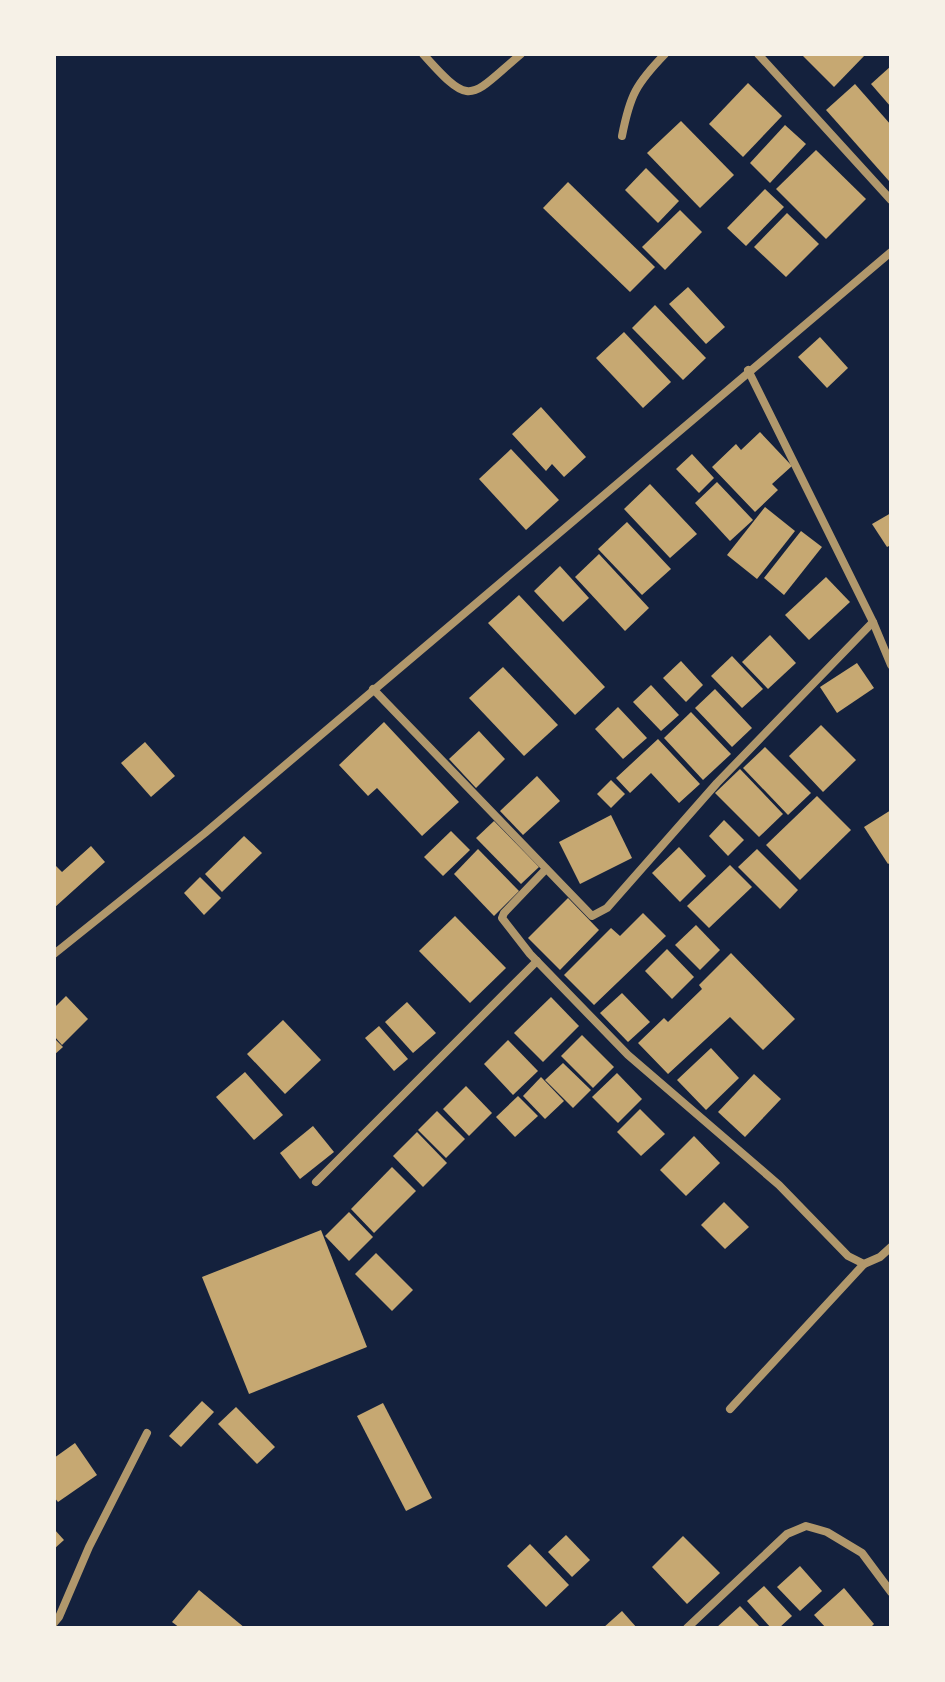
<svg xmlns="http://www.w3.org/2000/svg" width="945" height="1682" font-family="Barlow,sans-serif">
	<rect width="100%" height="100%" fill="#14213d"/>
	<g fill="#c6a872">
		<polygon points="801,54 866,54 834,87"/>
		<polygon points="891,66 891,107 871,84"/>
		<polygon points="748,83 782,116 743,157 709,124"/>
		<polygon points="855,84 891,125 891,179 889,181 826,110"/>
		<polygon points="681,121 734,175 700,208 647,153"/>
		<polygon points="785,125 806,144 770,183 750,163"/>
		<polygon points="816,150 866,199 826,239 776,189"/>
		<polygon points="646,168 679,201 658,223 625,190"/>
		<polygon points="568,182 655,267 630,292 543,208"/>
		<polygon points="765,189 784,207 746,246 727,228"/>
		<polygon points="680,210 702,232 665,270 642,247"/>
		<polygon points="787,213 819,244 786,277 754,247"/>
		<polygon points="688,287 725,327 706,344 669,304"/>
		<polygon points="655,305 706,358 683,380 632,328"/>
		<polygon points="624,332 671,382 643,408 596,358"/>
		<polygon points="820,337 848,368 827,388 798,357"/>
		<polygon points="541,407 586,457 564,477 552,464 546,471 512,434"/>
		<polygon points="760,432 792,466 772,484 778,490 755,512 712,467 736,444 741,450"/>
		<polygon points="511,449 559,500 526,530 479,479"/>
		<polygon points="692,454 714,478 699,493 676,469"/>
		<polygon points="717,482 753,520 730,541 695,503"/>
		<polygon points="650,484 697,534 670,558 624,509"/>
		<polygon points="765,507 795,531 757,579 727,555"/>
		<polygon points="891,513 891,545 887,547 872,524"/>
		<polygon points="627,522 671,569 642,595 598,549"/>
		<polygon points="801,531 822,547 784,595 764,578"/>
		<polygon points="599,554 649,608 625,631 575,577"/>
		<polygon points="560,566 589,598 563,622 534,591"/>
		<polygon points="826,577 850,602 809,640 785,615"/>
		<polygon points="519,595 605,687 575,715 488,623"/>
		<polygon points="770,635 796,663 768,689 742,662"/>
		<polygon points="732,656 763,689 742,708 711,676"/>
		<polygon points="681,661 703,685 686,702 663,678"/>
		<polygon points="857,663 874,688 837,713 820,687"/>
		<polygon points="503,667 558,725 524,756 469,698"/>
		<polygon points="651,685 679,715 661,731 633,702"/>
		<polygon points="715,689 752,728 732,747 695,708"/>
		<polygon points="618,707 647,738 623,759 595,729"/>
		<polygon points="691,712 731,754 703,780 664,738"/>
		<polygon points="384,722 459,802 422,836 377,788 368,796 339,765"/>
		<polygon points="821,725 856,760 823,792 789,756"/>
		<polygon points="479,731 505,759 476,788 449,759"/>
		<polygon points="658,739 700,784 679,803 651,773 630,793 616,778"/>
		<polygon points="145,742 175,776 151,797 121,763"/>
		<polygon points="765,747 811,793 788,815 743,768"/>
		<polygon points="740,769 783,814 759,837 715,793"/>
		<polygon points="537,776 560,801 523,835 500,811"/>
		<polygon points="611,780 625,794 611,808 597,794"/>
		<polygon points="817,796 851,830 800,880 766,845"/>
		<polygon points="891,810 891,862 888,864 864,827"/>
		<polygon points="611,815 632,858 580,884 559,842"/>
		<polygon points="724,820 744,840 728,856 709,836"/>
		<polygon points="494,821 539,867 521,884 476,838"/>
		<polygon points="451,831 470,850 443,876 424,857"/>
		<polygon points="244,836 262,853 222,892 205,874"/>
		<polygon points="91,846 105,862 54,908 54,864 62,872"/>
		<polygon points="679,847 706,876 680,902 652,873"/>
		<polygon points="478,849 519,891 494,916 454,874"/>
		<polygon points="757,849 798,890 780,909 738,867"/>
		<polygon points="730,865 752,887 709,928 687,906"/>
		<polygon points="200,877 221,898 204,915 184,893"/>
		<polygon points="568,898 599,930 560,970 528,938"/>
		<polygon points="643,913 666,936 594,1005 564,975 611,928 620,936"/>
		<polygon points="455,916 506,968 470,1003 419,951"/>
		<polygon points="696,925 720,950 700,970 675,945"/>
		<polygon points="667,949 694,977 672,999 645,971"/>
		<polygon points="731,953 795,1019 763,1050 730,1017 668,1074 638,1043 664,1018 668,1022 702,989 699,985"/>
		<polygon points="622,993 650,1022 628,1042 600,1013"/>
		<polygon points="66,996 88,1019 62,1045 54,1036 54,1008"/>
		<polygon points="551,997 579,1026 543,1062 514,1033"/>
		<polygon points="407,1002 436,1033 413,1053 385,1022"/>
		<polygon points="283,1020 321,1060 285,1094 247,1054"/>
		<polygon points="379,1026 408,1059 394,1071 365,1038"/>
		<polygon points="582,1035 614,1067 593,1088 561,1056"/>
		<polygon points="54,1038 63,1047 54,1055"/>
		<polygon points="508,1040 538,1071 513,1095 484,1064"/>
		<polygon points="711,1048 739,1078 706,1110 677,1080"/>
		<polygon points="563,1063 591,1090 573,1108 545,1080"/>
		<polygon points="245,1072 283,1115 254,1140 216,1097"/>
		<polygon points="617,1073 642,1099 618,1123 592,1097"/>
		<polygon points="754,1074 781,1099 745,1137 718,1112"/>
		<polygon points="541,1077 564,1101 545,1119 523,1096"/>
		<polygon points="466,1086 492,1113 469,1136 443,1109"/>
		<polygon points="518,1096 538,1116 515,1137 496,1117"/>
		<polygon points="640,1109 665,1134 641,1156 617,1132"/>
		<polygon points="437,1111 465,1139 446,1158 418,1130"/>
		<polygon points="313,1126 334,1152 300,1179 280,1153"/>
		<polygon points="417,1132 447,1163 423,1187 393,1156"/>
		<polygon points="694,1136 720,1163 686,1196 660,1170"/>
		<polygon points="392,1167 416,1191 374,1233 351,1209"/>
		<polygon points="724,1202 749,1227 725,1249 701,1225"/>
		<polygon points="349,1212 373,1237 349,1261 325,1236"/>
		<polygon points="321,1230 367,1347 249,1394 202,1277"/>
		<polygon points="376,1253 413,1290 392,1311 355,1274"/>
		<polygon points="202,1401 214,1412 181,1447 169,1436"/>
		<polygon points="383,1403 432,1498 406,1511 357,1416"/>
		<polygon points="236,1407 275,1447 257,1464 218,1424"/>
		<polygon points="75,1443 97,1475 58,1502 54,1497 54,1458"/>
		<polygon points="54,1529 64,1540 54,1549"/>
		<polygon points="566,1535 590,1560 572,1577 548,1552"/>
		<polygon points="683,1536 720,1573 687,1604 652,1567"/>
		<polygon points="530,1544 569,1585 546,1607 507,1566"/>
		<polygon points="800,1566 822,1591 800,1611 777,1587"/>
		<polygon points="764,1586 792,1616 779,1628 771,1628 747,1601"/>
		<polygon points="844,1588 874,1624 870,1628 826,1628 814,1615"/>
		<polygon points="199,1590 245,1628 180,1628 172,1622"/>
		<polygon points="740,1606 761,1628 716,1628"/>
		<polygon points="622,1611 637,1628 603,1628"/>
	</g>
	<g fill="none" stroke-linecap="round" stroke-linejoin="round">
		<g stroke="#b1986c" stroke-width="8">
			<path d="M423 54C472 109 469 98 521 54"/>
			<polyline points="758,54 891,200"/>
			<path d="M622 136C630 95 636 84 665 54"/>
			<polyline points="748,370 873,622 891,665"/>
			<polyline points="373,689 592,916 607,908 717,783 873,622"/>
			<polyline points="546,869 504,913 502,918 530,954 628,1055 779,1185 848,1256 864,1264 880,1257 891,1247"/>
			<polyline points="54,954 205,833 891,252"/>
			<polyline points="316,1182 537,961"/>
			<polyline points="730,1409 864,1264"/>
			<polyline points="54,1623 59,1617 89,1547 147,1433"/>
			<polyline points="687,1628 787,1534 806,1526 827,1532 862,1553 891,1592"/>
		</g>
	</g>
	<rect width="945" height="1682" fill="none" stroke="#f6f1e7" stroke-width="112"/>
</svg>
